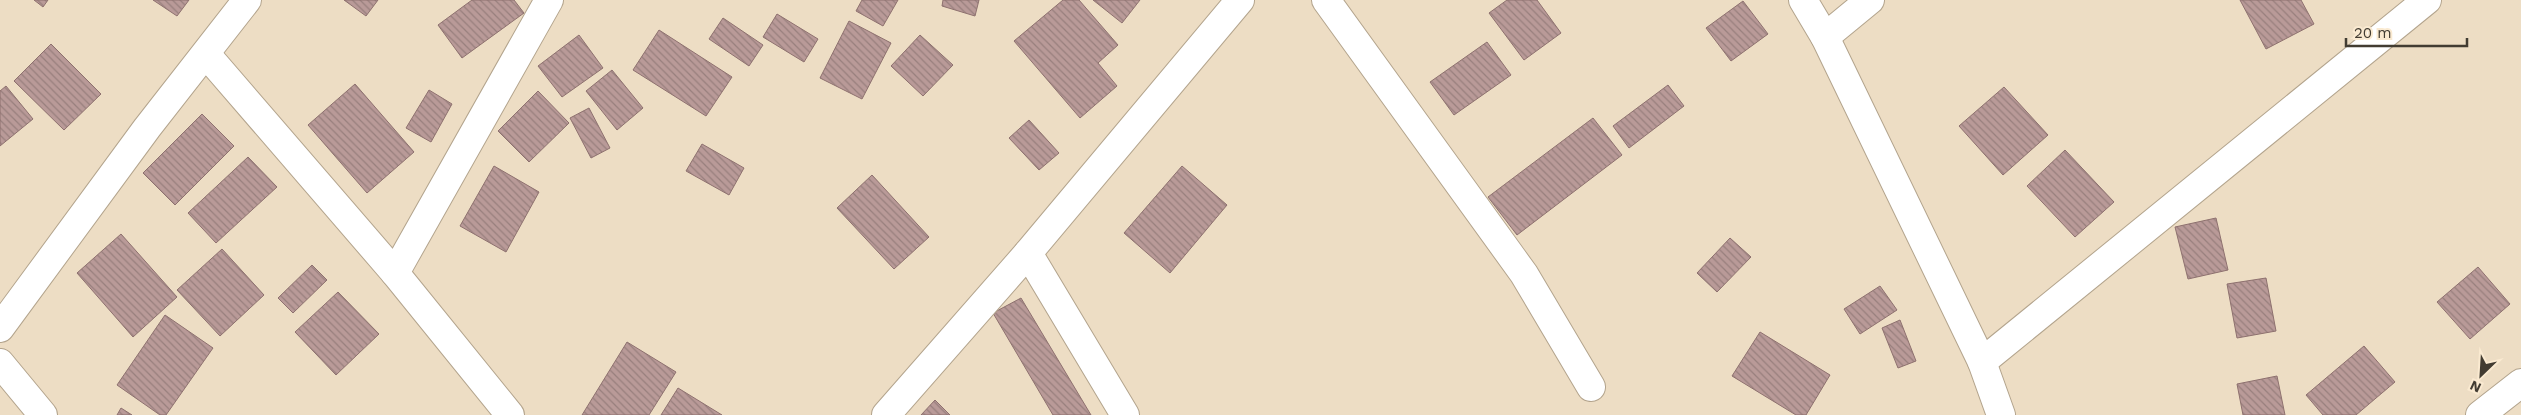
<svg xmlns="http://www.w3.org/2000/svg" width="2521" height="415" font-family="'Work Sans',sans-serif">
	<defs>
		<pattern id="building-back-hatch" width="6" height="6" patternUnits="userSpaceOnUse" patternTransform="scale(1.25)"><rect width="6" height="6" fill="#b99a98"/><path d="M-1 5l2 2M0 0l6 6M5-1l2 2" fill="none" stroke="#987f7d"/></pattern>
	</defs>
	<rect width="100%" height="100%" fill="#edddc4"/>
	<g fill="url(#building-back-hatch)" stroke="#8e716f">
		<polygon points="34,0 48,0 43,7"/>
		<polygon points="153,0 189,0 177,16"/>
		<polygon points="344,0 378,0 366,16"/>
		<polygon points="472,0 514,0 524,13 462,58 438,25"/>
		<polygon points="862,0 898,0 883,26 856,11"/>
		<polygon points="943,0 979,0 975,16 942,6"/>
		<polygon points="1063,0 1079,0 1118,45 1098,63 1117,86 1080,118 1014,41"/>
		<polygon points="1093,0 1140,0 1122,23"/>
		<polygon points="1507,0 1537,0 1561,33 1524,60 1489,13"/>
		<polygon points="2240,0 2301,0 2314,24 2266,49"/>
		<polygon points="1743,1 1768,34 1731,61 1706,28"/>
		<polygon points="777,14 818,39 804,62 763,37"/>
		<polygon points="723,18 763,45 749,66 709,39"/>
		<polygon points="849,21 891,43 862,99 820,78"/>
		<polygon points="659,30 732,77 706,116 633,70"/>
		<polygon points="579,35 603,68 562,97 538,66"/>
		<polygon points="920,35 953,65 923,96 891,66"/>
		<polygon points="1487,42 1511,75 1454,115 1430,82"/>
		<polygon points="51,44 101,94 64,130 14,81"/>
		<polygon points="612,70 643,108 617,130 586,91"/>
		<polygon points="355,84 414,152 367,193 308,125"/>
		<polygon points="1668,85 1684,106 1629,148 1613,126"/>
		<polygon points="6,86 33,119 0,146 0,91"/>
		<polygon points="2004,87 2048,135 2003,175 1959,126"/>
		<polygon points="429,90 452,104 431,142 406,128"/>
		<polygon points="538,91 569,123 529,162 498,131"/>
		<polygon points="589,108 610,148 591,158 570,118"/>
		<polygon points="202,114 234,146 175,205 143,173"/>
		<polygon points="1593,118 1622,155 1517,235 1488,197"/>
		<polygon points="1029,120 1059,153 1039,170 1009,138"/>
		<polygon points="702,144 744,168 729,195 686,171"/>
		<polygon points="2065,150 2114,202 2075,237 2027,186"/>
		<polygon points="248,157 277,187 216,243 188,213"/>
		<polygon points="494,166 539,192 506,252 460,226"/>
		<polygon points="1182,166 1227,205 1170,273 1124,233"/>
		<polygon points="872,175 929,237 894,269 837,208"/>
		<polygon points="2216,218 2228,270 2188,279 2175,227"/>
		<polygon points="121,234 177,297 133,337 77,273"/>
		<polygon points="1730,238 1751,257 1717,292 1697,273"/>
		<polygon points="222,249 264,295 220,336 177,290"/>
		<polygon points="312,265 327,280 293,313 278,298"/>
		<polygon points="2478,267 2510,304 2470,339 2437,302"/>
		<polygon points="2266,278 2276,331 2237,338 2227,284"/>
		<polygon points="1880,286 1897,310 1860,334 1844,309"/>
		<polygon points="338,292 379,334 336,375 295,332"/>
		<polygon points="1021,298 1091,415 1053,415 993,313"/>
		<polygon points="165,315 213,348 166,415 160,415 117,385"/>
		<polygon points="1900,320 1916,361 1898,368 1882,328"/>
		<polygon points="1760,332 1830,375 1806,415 1796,415 1732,376"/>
		<polygon points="627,342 676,372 649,415 582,415"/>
		<polygon points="2364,346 2395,382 2356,415 2323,415 2306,395"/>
		<polygon points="2277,376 2285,415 2243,415 2237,384"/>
		<polygon points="678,388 722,415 661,415"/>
		<polygon points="935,400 950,415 921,415"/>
		<polygon points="121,408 132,415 117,415"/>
	</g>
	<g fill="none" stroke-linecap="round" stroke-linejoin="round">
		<g stroke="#b3a48d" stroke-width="30">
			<g id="minor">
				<polyline points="1326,0 1524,274 1591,387"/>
				<polyline points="1803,0 1825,37 1982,362 2001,415"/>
				<polyline points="1825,37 1870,0"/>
				<polyline points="206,54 395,273 510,415"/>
				<polyline points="1028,253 1125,415"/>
				<polyline points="395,273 549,0"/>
				<polyline points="0,328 147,128 247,0"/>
				<polyline points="1982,362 2427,0"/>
				<polyline points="0,363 43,415"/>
				<polyline points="886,415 1028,253 1240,0"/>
				<polyline points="2480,415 2521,383"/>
			</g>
		</g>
		<use href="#minor" stroke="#fff" stroke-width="28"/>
	</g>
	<g transform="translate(2481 375) rotate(205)" stroke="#faead1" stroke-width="4" paint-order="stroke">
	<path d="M0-4L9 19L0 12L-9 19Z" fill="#423c32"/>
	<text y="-8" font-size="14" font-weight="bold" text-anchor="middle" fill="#423c32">N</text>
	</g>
	<path d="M2346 38v8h121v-8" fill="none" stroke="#423c32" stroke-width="2.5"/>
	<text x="2354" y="38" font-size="15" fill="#423c32" stroke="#faead1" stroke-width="4" paint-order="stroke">20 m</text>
</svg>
